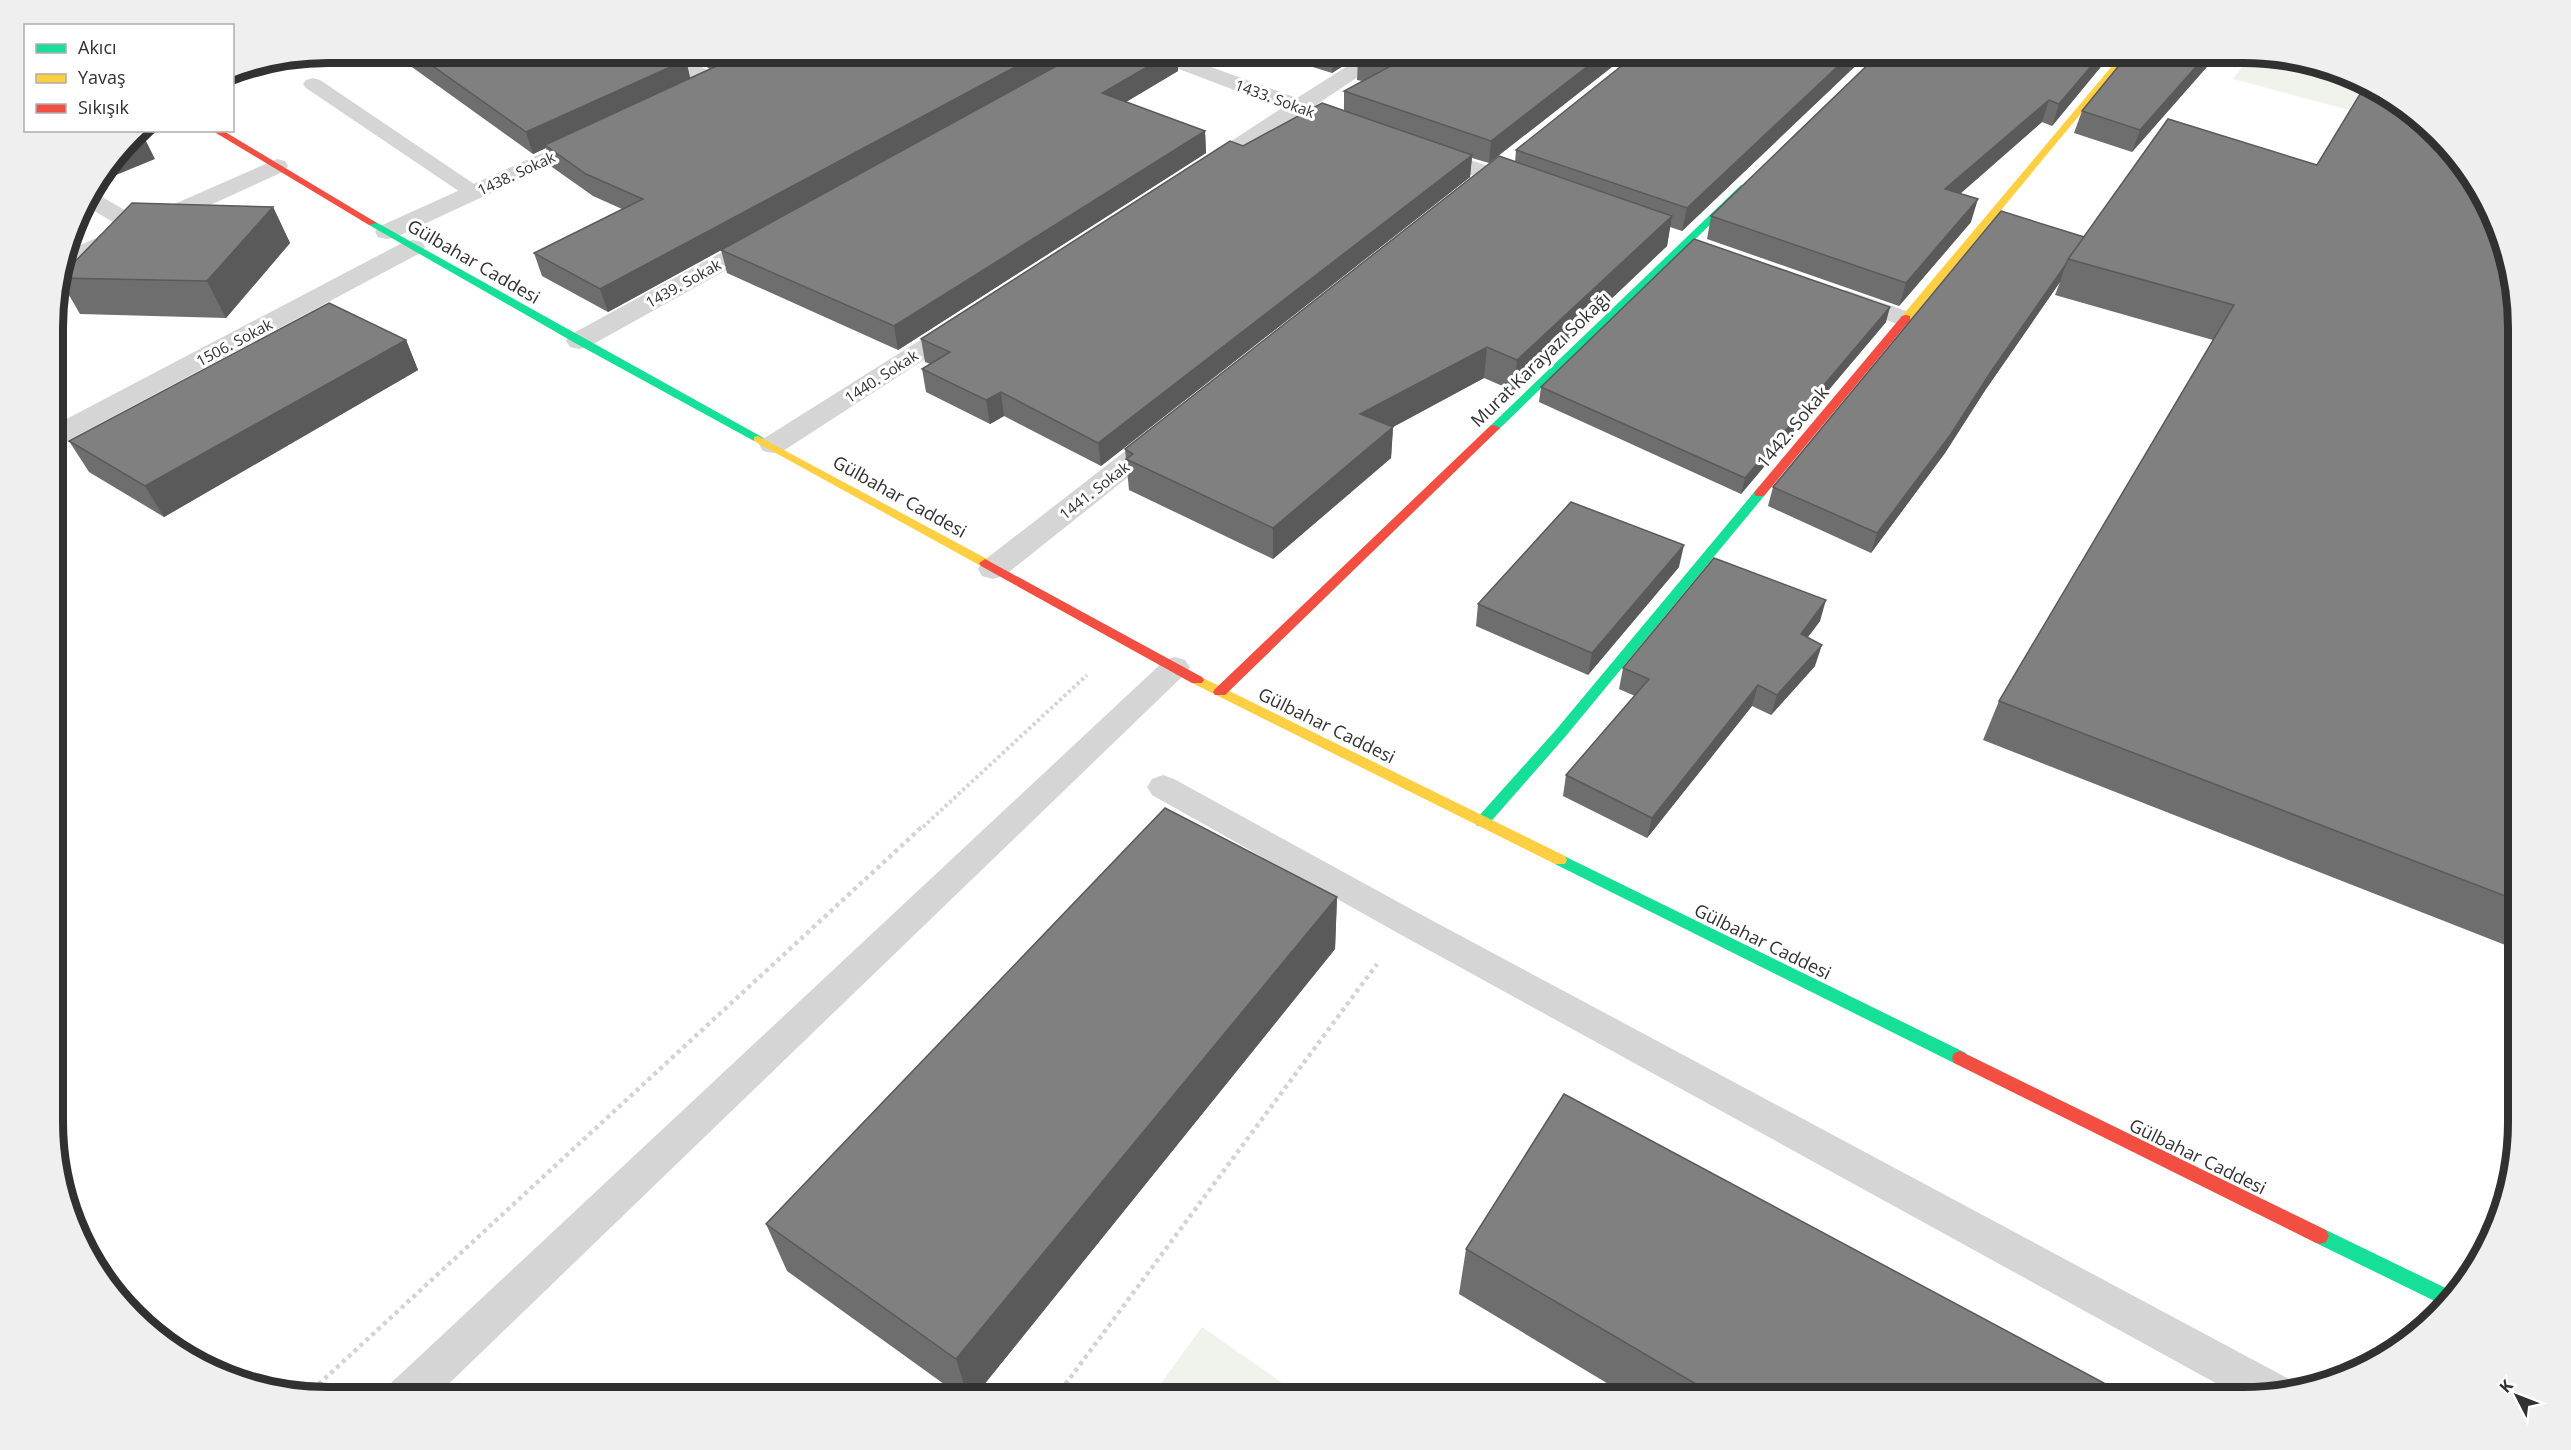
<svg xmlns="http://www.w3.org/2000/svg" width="2571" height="1450" font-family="'Open Sans',sans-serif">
	<rect width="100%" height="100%" fill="#fff"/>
	<g fill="#f0f3ec">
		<polygon points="2252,54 2315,62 2381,89 2424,130 2233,79"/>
		<polygon points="1202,1327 1303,1397 1151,1397"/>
	</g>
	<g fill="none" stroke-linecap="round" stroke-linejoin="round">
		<polyline stroke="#d4d4d4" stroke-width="4" stroke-dasharray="3 3" stroke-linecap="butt" points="923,827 1087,675"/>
		<g stroke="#d4d4d4" stroke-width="4.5" stroke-dasharray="4 4" stroke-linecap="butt">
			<polyline points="307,1395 924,825"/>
			<polyline points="1056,1397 1377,964"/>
		</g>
		<g fill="#d5d5d5" fill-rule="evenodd">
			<polygon points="313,78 320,80 480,188 484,192 480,196 473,198 466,196 306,88 303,84 306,80"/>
			<polygon points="1175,657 1185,660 1190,667 1185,674 435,1397 386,1397 391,1383 1165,660"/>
			<polygon points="1163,775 1174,779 1420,914 2289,1379 2292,1387 2261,1397 2241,1397 1396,932 1152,795 1147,787 1152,779"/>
		</g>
		<g fill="#d5d5d5" fill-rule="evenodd">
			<polygon points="654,53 678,53 719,77 722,82 719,87 711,88 703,87 657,57"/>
			<path d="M1144 53H1172L1297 98 1368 53H1391L1388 57 1316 105 1357 120 1360 125 1357 130C1339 134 1318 121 1301 115L1212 174 1204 176 1196 174 1193 169 1196 164 1282 108 1147 57Z"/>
			<polygon points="589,132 597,134 600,139 597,144 396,237 387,239 378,237 375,232 378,227"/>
			<polygon points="1429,146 1530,180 1534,185 1530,190 1522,192 1421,158 1418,153 1421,148"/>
			<polygon points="277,159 285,161 288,166 285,171 73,267 62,269 67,251 121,227 83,204 92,191 140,219"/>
			<polygon points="764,232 773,234 776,239 773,244 588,347 579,349 570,347 566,341 570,335 755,234"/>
			<polygon points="413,240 422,242 425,247 422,252 65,442 55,444 55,425 404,242"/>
			<polygon points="1846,290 1915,314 1919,319 1915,324 1906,327 1837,303 1833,298 1837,293"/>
			<polygon points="961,317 970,320 974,325 970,330 783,451 773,453 763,451 759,445 763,439 952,320"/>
			<polygon points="1161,429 1171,431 1175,437 1171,443 1004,576 993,579 982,576 978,569 982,562 1151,431"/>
		</g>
		<g fill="#16e098" fill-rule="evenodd">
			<polygon points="1741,185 1749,187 1498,430 1490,430 1490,426"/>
			<polygon points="372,220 762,437 764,439 762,441 754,441 575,343 369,225 369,221"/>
			<polygon points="1760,489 1764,490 1766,493 1764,496 1565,737 1487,826 1477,826 1475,822 1477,818 1555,731 1756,490"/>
			<polygon points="1560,854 1966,1053 1968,1058 1966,1063 1960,1065 1954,1063 1555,864 1553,860 1555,856"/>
			<polygon points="2320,1228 2326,1230 2456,1293 2445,1306 2314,1242 2311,1236 2314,1230"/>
		</g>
		<g fill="#ffcf43" fill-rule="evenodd">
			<polygon points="2123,53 2131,53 1910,320 1902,320 1902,316"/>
			<polygon points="758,436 989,560 991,563 989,566 981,566 754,441 754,437"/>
			<polygon points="1197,675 1565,856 1567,860 1565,864 1555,864 1192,683 1190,680 1192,677"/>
		</g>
		<g fill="#f24e42" fill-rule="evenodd">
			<polygon points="211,130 222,130 377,223 369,225"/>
			<polygon points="1906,315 1910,316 1910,320 1764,496 1756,496 1754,493 1756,490 1902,316"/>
			<polygon points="1494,425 1500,428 1498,430 1225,695 1215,695 1213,692 1215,689 1490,426"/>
			<polygon points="985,559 1202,677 1204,680 1202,683 1192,683 981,566 979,563"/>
			<polygon points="1960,1051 2326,1230 2329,1236 2326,1242 2320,1244 2314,1242 1954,1063 1952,1058 1954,1053"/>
		</g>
	</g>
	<g fill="#6e6e6e">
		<polygon points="391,52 674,52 686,60 690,78 710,69 682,52 1211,52 1198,60 1177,53 1178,71 1126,102 1205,131 1206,153 898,350 727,273 721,250 608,312 542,276 534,253 622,209 593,196 552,167 546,148 533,154"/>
		<polygon points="1273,52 1365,52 1332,73 1303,64"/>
		<polygon points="1367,52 1631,52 1489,163 1472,158 1470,177 1101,466 1004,416 990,424 926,392 922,369 930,364 925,362 921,339 1243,146 1344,111 1344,91 1362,81 1357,80 1358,59"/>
		<polygon points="1870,52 1682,231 1670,227 1667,246 1514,391 1484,378 1393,427 1391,458 1273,559 1129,490 1125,449 1515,162 1516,150"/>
		<polygon points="1881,52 2113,52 2052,126 2042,122 1960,194 1971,222 1899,306 1707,239 1711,216"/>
		<polygon points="2220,52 2132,152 2074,133 2082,111"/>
		<polygon points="2346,75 2366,83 2361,84"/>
		<polygon points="273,207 290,243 226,318 80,314 59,278 59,277"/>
		<polygon points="2084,237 2518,309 2518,950 1983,740 1999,701 2213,340 2055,295 2060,282 1984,392 1945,453 1871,553 1768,506 1773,487"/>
		<polygon points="1886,322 1741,494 1539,402 1541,387"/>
		<polygon points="406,340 418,370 164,517 89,472 69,441"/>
		<polygon points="1679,567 1588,675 1476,626 1478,604"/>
		<polygon points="1820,621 1808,637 1815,666 1771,715 1752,706 1647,838 1563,796 1566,775 1635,696 1619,689 1623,668"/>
		<polygon points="1337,897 1335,949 974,1397 962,1397 787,1271 766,1224"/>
		<polygon points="1466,1249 2130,1397 1630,1397 1459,1294"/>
	</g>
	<g fill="#5a5a5a">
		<polygon points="709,52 756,52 713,71"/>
		<polygon points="1043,52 1084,52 608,312 600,289"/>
		<polygon points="1173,52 1177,52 1178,71 1104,115 1102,93"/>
		<polygon points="1198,52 1211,52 1198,60"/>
		<polygon points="1333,52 1365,52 1332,73"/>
		<polygon points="1606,52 1631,52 1489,163 1491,141"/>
		<polygon points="1853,52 1870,52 1682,231 1687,208"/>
		<polygon points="2103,52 2113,52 2052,126 2059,104"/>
		<polygon points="2209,52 2220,52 2132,152 2140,130"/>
		<polygon points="686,60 691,82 545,145 546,148 533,154 526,132"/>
		<polygon points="2049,100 2042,122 1939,212 1945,189"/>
		<polygon points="1205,131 1206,153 898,350 894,326"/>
		<polygon points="144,137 155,159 99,182 129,143"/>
		<polygon points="1472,155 1470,177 1101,466 1098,443"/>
		<polygon points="1978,199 1971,222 1899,306 1906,283"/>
		<polygon points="273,207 290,243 226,318 207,281"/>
		<polygon points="1672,216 1667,246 1514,391 1517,360"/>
		<polygon points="2066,264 2060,282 1984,392 1945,453 1871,553 1877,533"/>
		<polygon points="1890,307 1886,322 1741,494 1745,478"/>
		<polygon points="406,340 418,370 164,517 145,486"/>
		<polygon points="1487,347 1484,378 1393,427 1391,458 1273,559 1273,528 1360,414"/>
		<polygon points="1001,392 1004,416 990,424 986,400"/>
		<polygon points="1684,545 1679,567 1588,675 1592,653"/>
		<polygon points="1826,600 1820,621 1795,654 1801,634"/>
		<polygon points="1822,645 1815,666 1771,715 1777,695"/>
		<polygon points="1758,685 1752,706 1647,838 1652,818"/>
		<polygon points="1337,897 1335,949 974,1397 968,1397 956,1359"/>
	</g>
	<g fill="#808080" stroke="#5a5a5a" stroke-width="1.5">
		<polygon points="413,52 674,52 686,60 526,132"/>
		<polygon points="747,52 1043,52 600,289 534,253 643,199 586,174 545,145"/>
		<polygon points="1082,52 1173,52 1102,93 1205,131 894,326 721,250"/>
		<polygon points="1367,52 1606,52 1491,141 1344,91 1389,67 1358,59"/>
		<polygon points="1639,52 1853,52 1687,208 1516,150"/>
		<polygon points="1881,52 2103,52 2059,104 2049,100 1945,189 1978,199 1906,283 1711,216"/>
		<polygon points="2130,52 2209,52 2140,130 2082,111"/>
		<polygon points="2360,94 2394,102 2472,175 2504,239 2518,309 2518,901 1999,701 2234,305 2068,259 2168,119 2317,165"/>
		<polygon points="1322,103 1472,155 1098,443 1001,392 986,400 922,369 950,352 921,339 1230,141 1243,146"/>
		<polygon points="137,133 144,137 129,143"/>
		<polygon points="1499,156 1672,216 1517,360 1487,347 1360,414 1393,427 1273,528 1126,459 1133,454 1125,449"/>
		<polygon points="132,203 273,207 207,281 59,278"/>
		<polygon points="2001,211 2084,237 2068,259 2066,264 1990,373 1951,434 1877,533 1773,487"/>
		<polygon points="1694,239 1890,307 1745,478 1541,387"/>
		<polygon points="329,303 406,340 145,486 69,441"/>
		<polygon points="1571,502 1684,545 1592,653 1478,604"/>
		<polygon points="1714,558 1826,600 1801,634 1822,645 1777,695 1758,685 1652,818 1566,775 1649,679 1623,668"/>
		<polygon points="1165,808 1337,897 956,1359 766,1224"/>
		<polygon points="1564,1094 2130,1397 1718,1397 1466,1249"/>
	</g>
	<g text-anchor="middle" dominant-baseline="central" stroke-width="6" stroke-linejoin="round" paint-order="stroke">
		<g font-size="15" fill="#313131" stroke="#fff">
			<text transform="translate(1275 98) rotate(20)">1433. Sokak</text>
			<text transform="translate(516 173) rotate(-25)">1438. Sokak</text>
			<text transform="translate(683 283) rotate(-29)">1439. Sokak</text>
			<text transform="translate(234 342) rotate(-28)">1506. Sokak</text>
			<text transform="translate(881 376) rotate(-33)">1440. Sokak</text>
			<text transform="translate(1094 490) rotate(-38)">1441. Sokak</text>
		</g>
		<g font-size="18" fill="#313131" stroke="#fff">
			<text transform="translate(474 261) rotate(30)">Gülbahar Caddesi</text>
			<text transform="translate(1540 359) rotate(-44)">Murat Karayazı Sokağı</text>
			<text transform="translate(1792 427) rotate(-50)">1442. Sokak</text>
			<text transform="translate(900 496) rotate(29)">Gülbahar Caddesi</text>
			<text transform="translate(1327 725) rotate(26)">Gülbahar Caddesi</text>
			<text transform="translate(1763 941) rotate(26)">Gülbahar Caddesi</text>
			<text transform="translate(2198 1156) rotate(26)">Gülbahar Caddesi</text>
		</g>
	</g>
	<path d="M0 0H2571V1450H0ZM328 63H2243A265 265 0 0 1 2508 328V1122A265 265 0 0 1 2243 1387H328A265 265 0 0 1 63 1122V328A265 265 0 0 1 328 63Z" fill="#efefef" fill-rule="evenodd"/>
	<path fill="none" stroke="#313131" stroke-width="8" d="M328 63H2243A265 265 0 0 1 2508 328V1122A265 265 0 0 1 2243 1387H328A265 265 0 0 1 63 1122V328A265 265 0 0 1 328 63Z"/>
	<rect x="24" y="24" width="210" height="108" fill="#ffffff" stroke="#adadad" stroke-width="1.5"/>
	<rect x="36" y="44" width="30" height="9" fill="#16e098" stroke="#adadad" stroke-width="1.5"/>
	<text x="78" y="54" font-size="18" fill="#313131">Akıcı</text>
	<rect x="36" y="74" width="30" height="9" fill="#ffcf43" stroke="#adadad" stroke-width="1.5"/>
	<text x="78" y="84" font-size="18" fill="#313131">Yavaş</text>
	<rect x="36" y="104" width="30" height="9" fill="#f24e42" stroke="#adadad" stroke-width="1.5"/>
	<text x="78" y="114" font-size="18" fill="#313131">Sıkışık</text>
	<g transform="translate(2517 1396) rotate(312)" stroke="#ffffff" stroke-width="4.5" paint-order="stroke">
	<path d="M0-4.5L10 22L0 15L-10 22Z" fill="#313131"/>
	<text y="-9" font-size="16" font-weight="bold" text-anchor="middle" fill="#313131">K</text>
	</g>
</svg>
